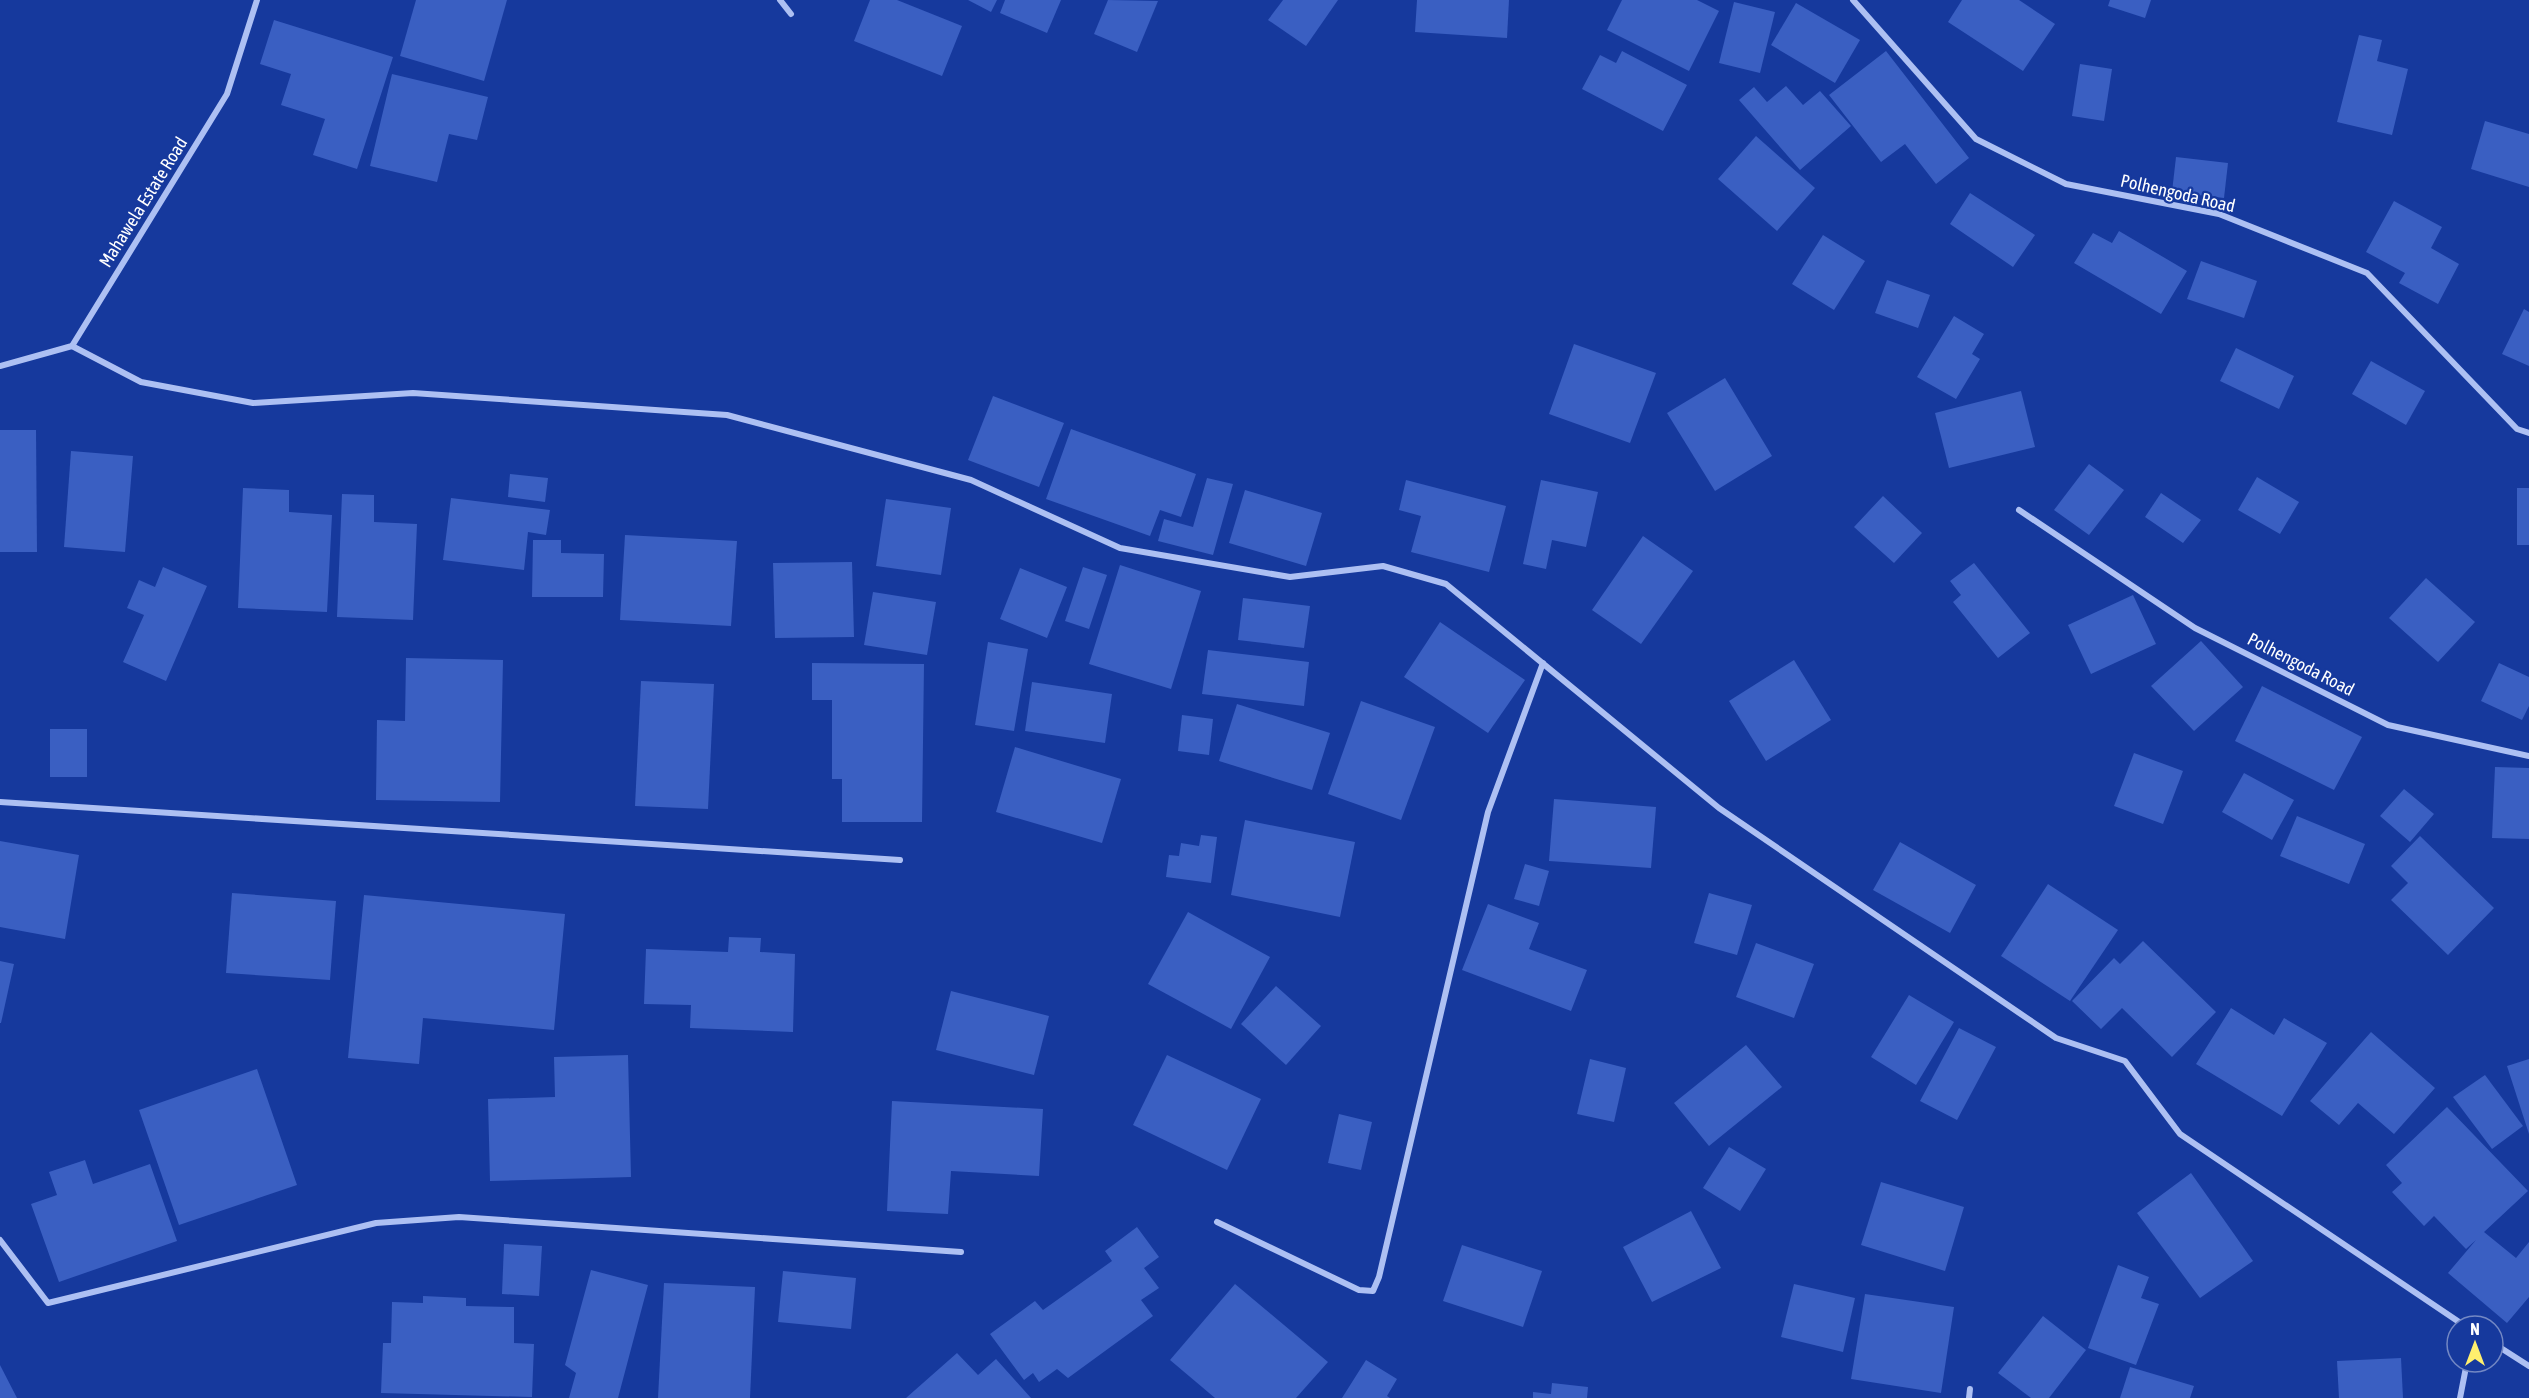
<svg xmlns="http://www.w3.org/2000/svg" width="2529" height="1398" font-family="'Asap Condensed',sans-serif">
	<rect width="100%" height="100%" fill="#16399d"/>
	<g fill="#3a5fc2">
		<polygon points="416,0 507,0 484,81 400,56"/>
		<polygon points="870,0 897,0 962,26 942,76 854,41"/>
		<polygon points="968,0 997,0 991,12"/>
		<polygon points="1005,0 1061,0 1047,33 1000,13"/>
		<polygon points="1108,0 1158,1 1137,52 1094,34"/>
		<polygon points="1283,0 1338,0 1306,46 1268,20"/>
		<polygon points="1417,0 1509,0 1507,38 1415,32"/>
		<polygon points="1622,0 1697,0 1719,11 1689,71 1607,30"/>
		<polygon points="1962,0 2019,0 2055,24 2023,71 1948,22"/>
		<polygon points="2110,0 2151,0 2145,18 2108,6"/>
		<polygon points="1734,2 1775,12 1760,73 1719,63"/>
		<polygon points="1796,3 1860,40 1835,83 1771,45"/>
		<polygon points="274,20 393,57 357,169 313,155 325,119 281,105 291,74 260,64"/>
		<polygon points="2359,35 2382,40 2377,61 2408,69 2392,135 2337,122"/>
		<polygon points="1622,51 1687,85 1663,131 1582,89 1600,55 1616,63"/>
		<polygon points="1886,51 1969,158 1936,184 1905,144 1881,162 1829,95"/>
		<polygon points="2080,64 2112,69 2104,121 2072,116"/>
		<polygon points="392,74 488,97 477,140 449,134 437,182 370,166"/>
		<polygon points="1786,86 1803,105 1820,91 1851,126 1800,170 1739,100 1754,87 1767,102"/>
		<polygon points="2485,121 2529,134 2529,187 2471,169"/>
		<polygon points="1756,136 1815,188 1777,231 1718,179"/>
		<polygon points="2176,157 2228,163 2224,198 2172,192"/>
		<polygon points="1970,193 2035,235 2013,267 1950,224"/>
		<polygon points="2394,201 2442,227 2431,248 2459,264 2438,304 2399,283 2405,273 2366,252"/>
		<polygon points="2119,231 2187,271 2161,314 2074,263 2093,233 2112,243"/>
		<polygon points="1823,235 1865,261 1834,310 1792,284"/>
		<polygon points="2201,261 2257,281 2244,318 2187,299"/>
		<polygon points="1887,280 1930,295 1918,328 1875,313"/>
		<polygon points="2524,309 2529,312 2529,366 2502,354"/>
		<polygon points="1954,316 1984,334 1972,354 1980,359 1956,399 1917,377"/>
		<polygon points="1574,344 1656,373 1630,443 1549,414"/>
		<polygon points="2236,348 2294,376 2279,409 2220,381"/>
		<polygon points="2371,361 2425,391 2406,425 2352,394"/>
		<polygon points="1725,378 1772,456 1715,491 1667,413"/>
		<polygon points="2021,391 2035,447 1949,468 1935,413"/>
		<polygon points="993,396 1064,423 1039,487 968,460"/>
		<polygon points="1071,429 1196,474 1181,517 1160,510 1150,536 1046,499"/>
		<polygon points="0,430 36,430 37,552 0,552"/>
		<polygon points="71,451 133,456 125,552 64,547"/>
		<polygon points="2089,464 2124,490 2089,535 2054,510"/>
		<polygon points="510,474 548,478 545,502 508,497"/>
		<polygon points="2257,477 2299,502 2280,534 2238,510"/>
		<polygon points="1207,478 1233,484 1213,555 1158,541 1164,519 1193,527"/>
		<polygon points="1406,480 1506,506 1489,572 1411,552 1421,516 1399,510"/>
		<polygon points="1541,480 1598,492 1586,547 1552,540 1546,569 1523,564"/>
		<polygon points="243,488 289,490 289,512 332,515 327,612 238,608"/>
		<rect x="2517" y="488" width="12" height="57"/>
		<polygon points="1245,490 1322,513 1306,566 1229,543"/>
		<polygon points="2161,493 2201,520 2183,543 2145,517"/>
		<polygon points="342,494 374,495 374,522 417,524 413,620 337,617"/>
		<polygon points="1883,496 1922,533 1894,563 1854,527"/>
		<polygon points="451,498 550,510 546,535 528,532 524,570 443,560"/>
		<polygon points="886,499 951,508 941,575 876,566"/>
		<polygon points="625,535 737,541 731,626 620,620"/>
		<polygon points="1643,536 1693,571 1641,644 1592,610"/>
		<polygon points="533,540 561,540 561,553 604,554 603,597 532,597"/>
		<polygon points="852,562 854,637 775,638 773,563"/>
		<polygon points="1974,563 2030,633 1998,658 1953,602 1961,595 1950,581"/>
		<polygon points="1120,565 1201,591 1171,689 1089,664"/>
		<polygon points="163,567 207,586 166,681 123,662 144,615 127,608 139,580 155,587"/>
		<polygon points="1083,567 1107,575 1089,629 1065,621"/>
		<polygon points="1020,568 1067,587 1047,638 1000,619"/>
		<polygon points="2426,578 2475,622 2438,662 2389,618"/>
		<polygon points="873,592 936,602 927,655 864,645"/>
		<polygon points="2133,595 2156,644 2091,674 2068,625"/>
		<polygon points="1243,598 1310,606 1304,648 1238,640"/>
		<polygon points="1440,622 1525,680 1488,733 1404,677"/>
		<polygon points="2201,641 2243,687 2194,731 2151,686"/>
		<polygon points="988,642 1028,649 1014,731 975,725"/>
		<polygon points="1208,650 1309,662 1304,706 1202,694"/>
		<polygon points="406,658 503,660 500,802 376,800 377,720 405,721"/>
		<polygon points="1794,660 1831,720 1766,761 1729,701"/>
		<polygon points="812,663 924,664 922,822 842,822 842,779 832,779 832,700 812,700"/>
		<polygon points="2499,663 2529,677 2529,706 2522,720 2481,701"/>
		<polygon points="641,681 714,684 708,809 635,806"/>
		<polygon points="1032,682 1112,694 1105,743 1025,731"/>
		<polygon points="2262,686 2362,737 2334,790 2235,741"/>
		<polygon points="1361,701 1435,727 1401,820 1328,794"/>
		<polygon points="1237,704 1330,733 1312,790 1219,761"/>
		<polygon points="1182,715 1213,719 1209,755 1178,751"/>
		<rect x="50" y="729" width="37" height="48"/>
		<polygon points="1015,747 1121,779 1102,843 996,812"/>
		<polygon points="2134,753 2183,771 2163,824 2114,806"/>
		<polygon points="2495,767 2529,768 2529,839 2492,838"/>
		<polygon points="2244,773 2294,800 2272,840 2222,812"/>
		<polygon points="2404,789 2434,814 2410,842 2380,816"/>
		<polygon points="1554,799 1656,807 1651,868 1549,861"/>
		<polygon points="2297,816 2365,844 2349,884 2280,856"/>
		<polygon points="1245,820 1355,842 1340,917 1231,895"/>
		<polygon points="1201,835 1217,837 1211,883 1166,877 1169,855 1179,856 1181,843 1199,846"/>
		<polygon points="2420,836 2494,908 2448,955 2391,900 2408,883 2391,866"/>
		<polygon points="0,841 79,855 65,939 0,927"/>
		<polygon points="1900,842 1976,885 1950,933 1873,890"/>
		<polygon points="1525,864 1549,871 1539,906 1514,899"/>
		<polygon points="2048,884 2118,930 2070,1001 2001,956"/>
		<polygon points="232,893 336,901 330,980 226,973"/>
		<polygon points="1709,893 1752,905 1737,955 1694,943"/>
		<polygon points="364,895 565,914 554,1030 423,1018 419,1064 348,1058"/>
		<polygon points="1488,904 1539,923 1529,949 1587,970 1571,1011 1462,970"/>
		<polygon points="1188,912 1270,957 1231,1029 1148,984"/>
		<polygon points="729,937 761,938 760,952 795,954 793,1032 690,1028 691,1005 644,1004 646,949 728,952"/>
		<polygon points="2143,941 2216,1012 2172,1057 2122,1008 2101,1029 2072,1001 2114,958 2120,964"/>
		<polygon points="1756,943 1814,964 1794,1018 1736,997"/>
		<polygon points="0,961 14,964 1,1023 0,1023"/>
		<polygon points="1276,986 1321,1026 1286,1065 1241,1024"/>
		<polygon points="951,991 1049,1016 1034,1075 936,1050"/>
		<polygon points="1909,995 1954,1022 1916,1085 1871,1057"/>
		<polygon points="2231,1008 2274,1035 2284,1018 2327,1043 2282,1116 2196,1064"/>
		<polygon points="1959,1028 1996,1047 1957,1120 1920,1101"/>
		<polygon points="2371,1032 2435,1088 2394,1134 2358,1103 2339,1125 2310,1101"/>
		<polygon points="1746,1045 1782,1087 1709,1146 1674,1103"/>
		<polygon points="628,1055 631,1177 490,1181 488,1099 555,1097 554,1057"/>
		<polygon points="1167,1055 1261,1099 1227,1170 1133,1125"/>
		<polygon points="1590,1059 1626,1068 1614,1122 1577,1114"/>
		<polygon points="2529,1059 2529,1134 2507,1066"/>
		<polygon points="257,1069 297,1185 179,1225 139,1110"/>
		<polygon points="2485,1075 2523,1126 2492,1149 2453,1097"/>
		<polygon points="892,1101 1043,1109 1039,1176 951,1171 948,1214 887,1211"/>
		<polygon points="2447,1107 2528,1191 2484,1232 2516,1258 2529,1242 2529,1297 2507,1323 2448,1273 2476,1240 2466,1249 2434,1216 2424,1226 2392,1192 2402,1183 2386,1165"/>
		<polygon points="1339,1114 1372,1122 1361,1170 1328,1163"/>
		<polygon points="1729,1147 1766,1169 1740,1211 1703,1188"/>
		<polygon points="85,1160 93,1184 150,1164 177,1241 59,1282 31,1204 57,1195 49,1172"/>
		<polygon points="2191,1173 2253,1261 2200,1298 2137,1213"/>
		<polygon points="1881,1182 1964,1207 1945,1271 1861,1245"/>
		<polygon points="1691,1211 1721,1268 1652,1302 1623,1247"/>
		<polygon points="1137,1227 1159,1257 1144,1268 1159,1288 1141,1300 1153,1316 1068,1378 1057,1369 1039,1382 1033,1373 1024,1380 990,1334 1035,1301 1043,1310 1112,1261 1105,1251"/>
		<polygon points="504,1244 542,1246 539,1296 502,1294"/>
		<polygon points="1462,1245 1542,1271 1523,1327 1443,1301"/>
		<polygon points="2118,1265 2149,1277 2141,1298 2159,1304 2136,1365 2088,1348"/>
		<polygon points="591,1270 648,1285 618,1398 569,1398 576,1373 565,1365"/>
		<polygon points="783,1271 856,1278 851,1329 778,1322"/>
		<polygon points="664,1283 755,1287 750,1398 658,1398"/>
		<polygon points="1235,1284 1328,1362 1296,1398 1215,1398 1170,1360"/>
		<polygon points="1794,1284 1855,1298 1843,1352 1781,1337"/>
		<polygon points="1865,1294 1954,1307 1941,1393 1851,1379"/>
		<polygon points="423,1296 466,1298 466,1306 514,1307 514,1343 534,1344 532,1397 381,1393 383,1343 391,1343 392,1302 423,1303"/>
		<polygon points="2043,1316 2086,1350 2049,1398 2031,1398 1998,1373"/>
		<polygon points="957,1353 978,1375 996,1359 1031,1398 906,1398"/>
		<polygon points="2401,1358 2403,1398 2339,1398 2337,1361"/>
		<polygon points="1366,1360 1397,1379 1387,1396 1390,1398 1342,1398"/>
		<polygon points="0,1365 17,1398 0,1398"/>
		<polygon points="2130,1367 2194,1386 2190,1398 2120,1398"/>
		<polygon points="1552,1383 1588,1387 1587,1398 1533,1398 1533,1392 1551,1394"/>
	</g>
	<g fill="none" stroke-linecap="round" stroke-linejoin="round">
		<g stroke="#adc0f3" stroke-width="6">
			<polyline points="780,0 791,14"/>
			<polyline points="1853,0 1976,139 2066,184 2219,214 2367,273 2517,429 2529,433"/>
			<polyline points="72,346 141,382 253,403 413,393 727,415 971,480 1120,548 1290,577 1383,566 1446,584 1719,808 2056,1038 2125,1061 2180,1134 2465,1326"/>
			<polyline points="0,366 72,346 227,94 257,0"/>
			<polyline points="2019,510 2195,628 2388,725 2529,756"/>
			<polyline points="0,802 900,860"/>
			<polyline points="1217,1222 1359,1290 1373,1291 1379,1277 1488,812 1543,663"/>
			<polyline points="0,1240 48,1303 376,1223 459,1217 961,1252"/>
			<polyline points="2493,1343 2529,1366"/>
			<polyline points="1969,1398 1970,1389"/>
			<polyline points="2460,1398 2467,1362"/>
		</g>
	</g>
	<g text-anchor="middle" dominant-baseline="central" stroke-width="4.5" stroke-linejoin="round" paint-order="stroke">
		<g font-size="18" fill="#fff" stroke="#16399d">
			<text transform="translate(2178 193) rotate(13)">Polhengoda Road</text>
			<text transform="translate(143 202) rotate(-58)">Mahawela Estate Road</text>
			<text transform="translate(2301 664) rotate(27)">Polhengoda Road</text>
		</g>
	</g>
	<g transform="translate(2475 1344)"><circle r="28" fill="#16399d" stroke="#7388c4" stroke-width="1.5"/>
	<path d="M0-4.5L10 22L0 15L-10 22Z" fill="#ffef6e"/>
	<text y="-9" font-size="16" font-weight="bold" text-anchor="middle" fill="#ffffff">N</text>
	</g>
</svg>
